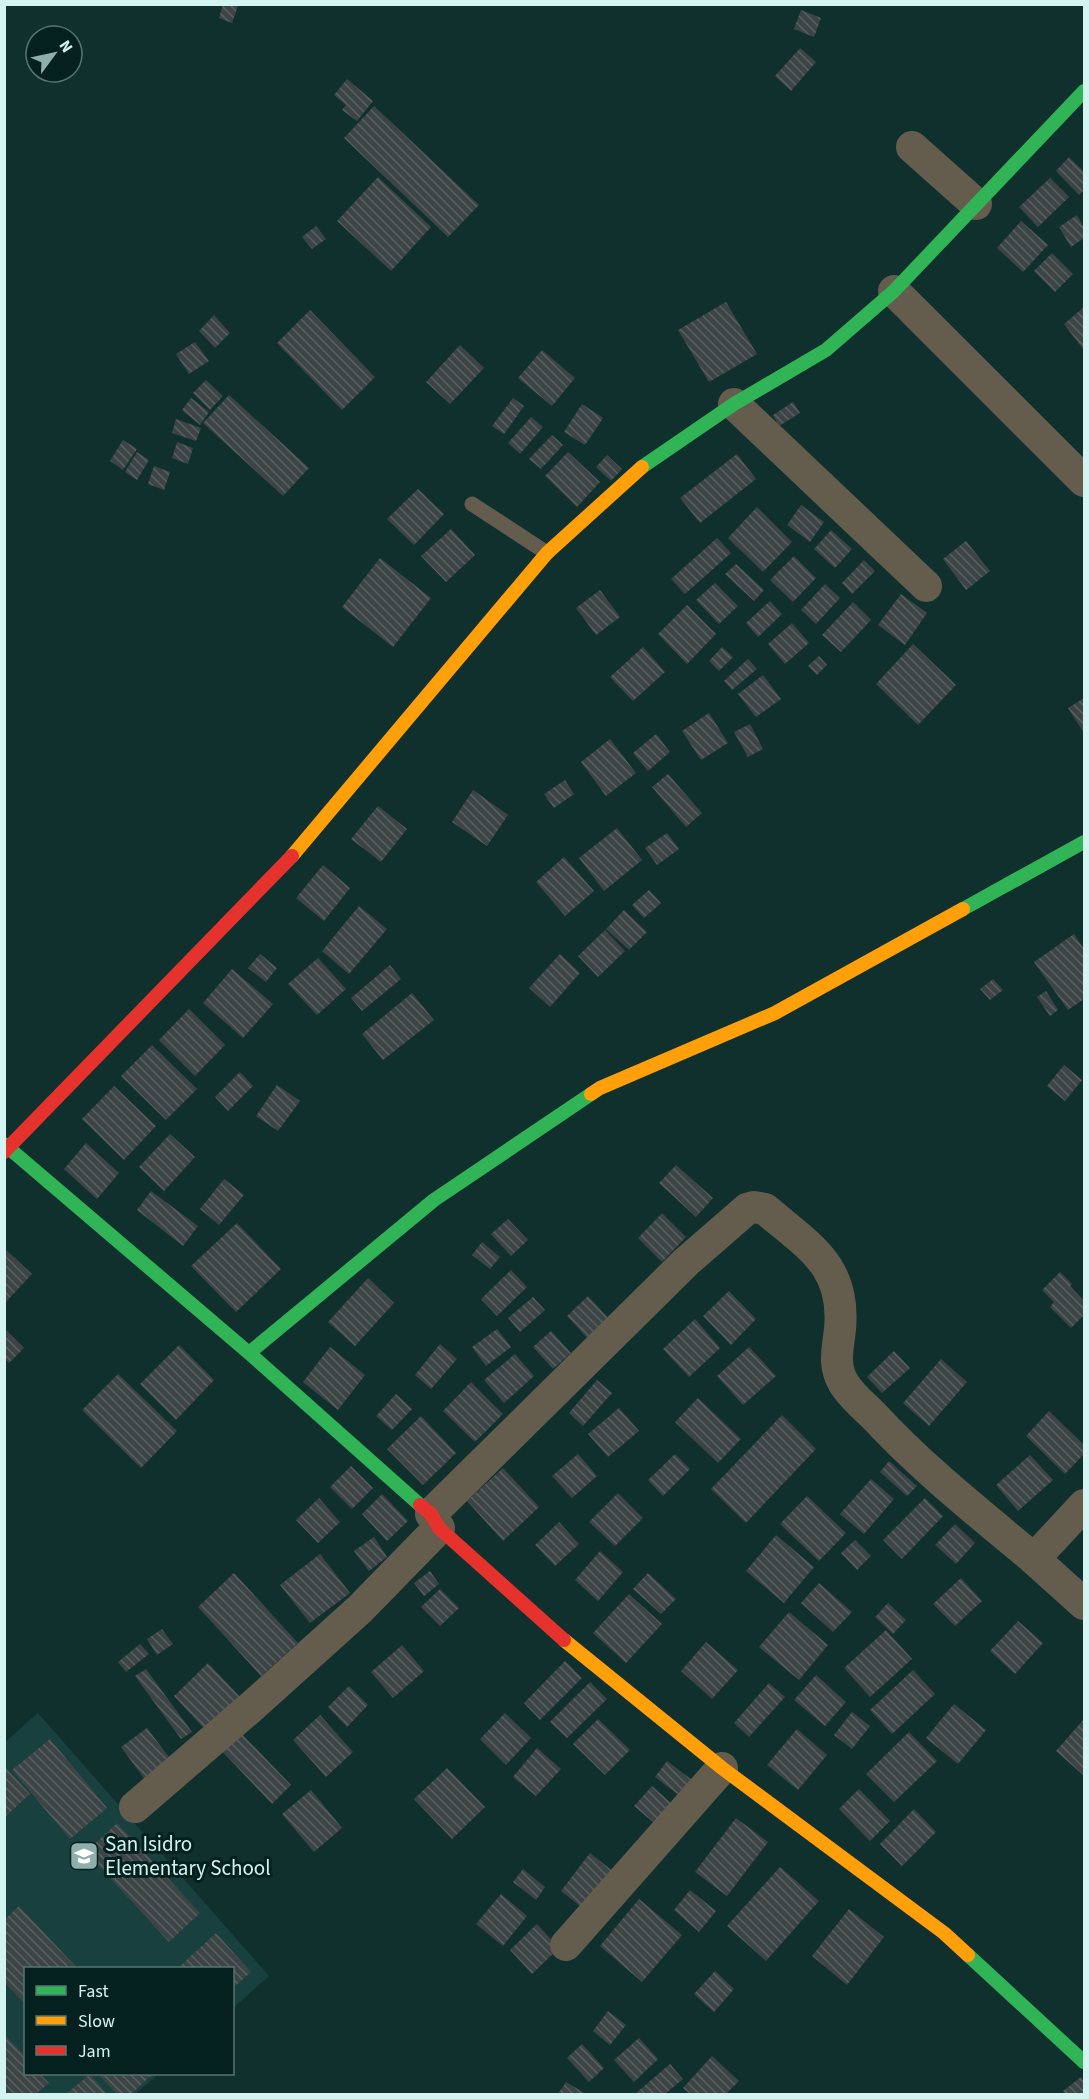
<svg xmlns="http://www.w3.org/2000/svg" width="1089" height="2099" font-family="'Source Sans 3',sans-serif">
	<defs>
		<pattern id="building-back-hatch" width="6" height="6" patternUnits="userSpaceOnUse" patternTransform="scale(1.5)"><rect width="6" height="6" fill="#3d4445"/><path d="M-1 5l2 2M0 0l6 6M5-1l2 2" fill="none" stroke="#586060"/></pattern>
	</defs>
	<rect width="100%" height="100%" fill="#10302e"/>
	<polygon fill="#17403e" points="38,1713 269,1976 233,2008 232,1968 26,1968 26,2074 159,2074 135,2094 5,2094 4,1743"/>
	<g fill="url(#building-back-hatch)">
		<polygon points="223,4 238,6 232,23 219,18"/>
		<polygon points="801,10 821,18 814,37 794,29"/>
		<polygon points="800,48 816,62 791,91 775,76"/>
		<polygon points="347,79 373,101 357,121 342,110 346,105 334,95"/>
		<polygon points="374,106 479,205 448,237 344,138"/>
		<polygon points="1069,157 1084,172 1084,190 1079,195 1056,171"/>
		<polygon points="378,177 431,227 391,271 337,221"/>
		<polygon points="1050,178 1069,197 1038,227 1019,207"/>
		<polygon points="1077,215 1084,228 1084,238 1071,247 1059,227"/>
		<polygon points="1021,221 1048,245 1023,272 997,248"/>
		<polygon points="316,226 326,239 312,249 302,237"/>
		<polygon points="1052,253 1073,274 1055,292 1034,271"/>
		<polygon points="726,302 757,354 709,382 678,330"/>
		<polygon points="1084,307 1084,347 1083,349 1064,324"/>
		<polygon points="310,310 375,377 342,410 277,343"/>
		<polygon points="214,315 230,333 215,348 199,331"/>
		<polygon points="195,342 209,361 189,374 176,354"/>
		<polygon points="460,345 484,368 450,404 426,382"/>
		<polygon points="542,350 575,378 552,406 518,378"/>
		<polygon points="206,380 223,396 210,410 193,393"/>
		<polygon points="229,395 309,468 283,496 203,423"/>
		<polygon points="191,398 209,412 200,425 182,410"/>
		<polygon points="513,398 524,406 504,434 492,426"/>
		<polygon points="793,402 800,413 779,426 773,415"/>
		<polygon points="582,404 603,418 585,445 564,432"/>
		<polygon points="531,417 543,427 520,454 508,443"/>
		<polygon points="176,419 201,428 196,441 172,433"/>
		<polygon points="552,435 563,445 541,469 529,459"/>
		<polygon points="123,440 137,449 123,470 110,461"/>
		<polygon points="177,442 193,448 188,464 172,458"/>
		<polygon points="137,452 149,460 137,480 125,472"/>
		<polygon points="568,452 600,482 577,507 545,476"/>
		<polygon points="737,454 756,479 700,523 680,498"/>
		<polygon points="607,455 622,469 611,481 596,467"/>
		<polygon points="154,466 170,472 164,490 148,484"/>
		<polygon points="418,489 444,514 414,545 387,519"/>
		<polygon points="801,505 824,522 810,542 787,525"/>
		<polygon points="757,507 792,542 763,572 728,538"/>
		<polygon points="451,529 475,555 446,582 421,556"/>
		<polygon points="831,530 852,549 835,568 814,549"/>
		<polygon points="717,538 731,553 685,594 671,579"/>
		<polygon points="966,541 990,571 966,590 943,559"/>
		<polygon points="794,556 816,578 793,602 770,580"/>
		<polygon points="380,558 431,598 393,647 342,607"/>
		<polygon points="864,560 875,571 852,594 842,583"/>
		<polygon points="736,564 764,590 754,601 725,574"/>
		<polygon points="715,583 738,606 719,624 696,600"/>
		<polygon points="825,584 840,598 816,624 801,610"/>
		<polygon points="600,590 620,617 596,635 576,608"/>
		<polygon points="901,594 927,613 905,645 878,625"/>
		<polygon points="770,601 782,614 758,637 746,623"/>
		<polygon points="853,602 871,620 841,652 822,635"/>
		<polygon points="687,605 716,634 687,664 658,634"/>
		<polygon points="792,623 809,643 785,664 768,644"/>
		<polygon points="913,644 956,685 918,725 876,684"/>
		<polygon points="643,647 665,672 633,701 610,677"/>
		<polygon points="722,647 733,657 719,671 709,661"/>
		<polygon points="819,656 827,665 817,675 808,666"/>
		<polygon points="748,659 757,669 732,690 724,681"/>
		<polygon points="763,675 781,699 756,717 738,694"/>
		<polygon points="1084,698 1084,733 1068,708"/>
		<polygon points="709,713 728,743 701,760 682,731"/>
		<polygon points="750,724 763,749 748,757 734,732"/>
		<polygon points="656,734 670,752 648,771 633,753"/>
		<polygon points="610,739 636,773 606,796 581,762"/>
		<polygon points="668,774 702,813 686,827 652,787"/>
		<polygon points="565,780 574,794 554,808 544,794"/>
		<polygon points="473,790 508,815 487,846 452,822"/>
		<polygon points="378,806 407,829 381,862 351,839"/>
		<polygon points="617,828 642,860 604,891 579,858"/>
		<polygon points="667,833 679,849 657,865 645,848"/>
		<polygon points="564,857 594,891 565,916 536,882"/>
		<polygon points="323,865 350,888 324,921 296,898"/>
		<polygon points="649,890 661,903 644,918 632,905"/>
		<polygon points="359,906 387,929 349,974 322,951"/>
		<polygon points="624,910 647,932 629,950 606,929"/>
		<polygon points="605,930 625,951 598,977 578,956"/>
		<polygon points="1074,934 1084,949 1084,999 1068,1010 1034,962"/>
		<polygon points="260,954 277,968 266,982 248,968"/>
		<polygon points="560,954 580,973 550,1007 529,988"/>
		<polygon points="318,958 346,989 317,1015 288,984"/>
		<polygon points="390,965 401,979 362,1011 351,998"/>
		<polygon points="232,969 273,1004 243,1038 203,1003"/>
		<polygon points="993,979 1003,990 990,1000 980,989"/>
		<polygon points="1046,991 1058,1010 1050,1016 1037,997"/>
		<polygon points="412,993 434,1020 383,1060 362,1034"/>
		<polygon points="189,1009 225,1045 195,1076 159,1040"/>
		<polygon points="152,1045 197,1089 166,1120 121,1076"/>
		<polygon points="1064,1065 1082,1080 1065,1101 1047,1086"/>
		<polygon points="240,1072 253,1086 228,1111 215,1097"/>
		<polygon points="277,1085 300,1101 278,1131 256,1116"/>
		<polygon points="114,1086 156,1126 124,1160 82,1119"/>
		<polygon points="170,1134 195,1157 164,1191 139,1167"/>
		<polygon points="86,1143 119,1173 97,1199 64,1169"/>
		<polygon points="676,1165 713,1198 696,1217 659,1183"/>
		<polygon points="224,1179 244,1195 219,1225 200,1209"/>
		<polygon points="151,1191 198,1226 183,1246 137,1210"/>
		<polygon points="662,1213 686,1237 662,1262 638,1238"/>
		<polygon points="508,1219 528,1240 511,1256 491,1234"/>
		<polygon points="237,1223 281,1269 236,1312 191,1266"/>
		<polygon points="482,1242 500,1257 490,1269 472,1255"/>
		<polygon points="4,1248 32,1274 4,1304"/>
		<polygon points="511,1270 527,1287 497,1316 481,1299"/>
		<polygon points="1060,1272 1072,1284 1070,1286 1084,1301 1084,1315 1071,1328 1050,1307 1054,1302 1042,1290"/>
		<polygon points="368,1278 394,1303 355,1346 328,1322"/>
		<polygon points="729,1291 756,1319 731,1345 703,1316"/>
		<polygon points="588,1296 612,1322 591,1342 567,1316"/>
		<polygon points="533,1297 545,1310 520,1332 508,1318"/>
		<polygon points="695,1319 720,1348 689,1377 663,1349"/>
		<polygon points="4,1328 24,1348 9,1363 4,1358"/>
		<polygon points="497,1329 511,1347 486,1366 472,1347"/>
		<polygon points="551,1331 571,1353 553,1369 533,1347"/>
		<polygon points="440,1344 457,1359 431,1389 415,1375"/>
		<polygon points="179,1345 214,1380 176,1420 140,1384"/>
		<polygon points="330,1347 365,1375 338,1410 303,1382"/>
		<polygon points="749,1347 776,1376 743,1405 717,1376"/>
		<polygon points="894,1351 910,1368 882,1393 867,1377"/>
		<polygon points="515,1354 534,1376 504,1403 484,1380"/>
		<polygon points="941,1359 967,1382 929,1426 903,1403"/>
		<polygon points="118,1374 177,1431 141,1468 82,1410"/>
		<polygon points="597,1380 612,1393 583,1426 569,1413"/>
		<polygon points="471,1382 503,1414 475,1442 443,1411"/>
		<polygon points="396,1394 412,1409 392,1430 376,1416"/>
		<polygon points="698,1398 741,1439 718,1463 675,1422"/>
		<polygon points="619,1408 639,1431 608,1457 588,1434"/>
		<polygon points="1049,1411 1084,1445 1084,1454 1065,1474 1026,1436"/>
		<polygon points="782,1415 816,1449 746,1523 711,1489"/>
		<polygon points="421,1416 456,1453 423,1485 387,1449"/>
		<polygon points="578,1454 597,1476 572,1498 552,1476"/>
		<polygon points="675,1454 690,1469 663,1496 648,1480"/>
		<polygon points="1030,1455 1053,1480 1018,1511 996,1485"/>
		<polygon points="889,1461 917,1486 907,1496 880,1472"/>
		<polygon points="351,1466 373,1488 352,1509 330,1487"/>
		<polygon points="503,1468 539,1507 503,1541 467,1501"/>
		<polygon points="871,1479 894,1499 864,1534 840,1514"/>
		<polygon points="618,1493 643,1518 615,1546 589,1522"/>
		<polygon points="382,1494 408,1521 387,1541 362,1514"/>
		<polygon points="807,1496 846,1533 819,1561 780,1524"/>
		<polygon points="319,1498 340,1522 318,1543 296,1520"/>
		<polygon points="925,1498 943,1516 902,1559 883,1540"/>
		<polygon points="559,1522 579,1544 555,1566 535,1545"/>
		<polygon points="955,1524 975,1543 956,1564 935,1545"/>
		<polygon points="776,1535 814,1567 784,1603 746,1571"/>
		<polygon points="374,1537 387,1557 369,1571 354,1551"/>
		<polygon points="855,1540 871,1556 857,1570 841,1553"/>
		<polygon points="600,1551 623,1572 598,1601 575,1580"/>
		<polygon points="320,1554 350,1593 310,1623 280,1585"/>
		<polygon points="430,1571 439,1584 424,1596 414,1583"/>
		<polygon points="234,1573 298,1643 261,1676 198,1607"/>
		<polygon points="648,1573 676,1599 661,1614 633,1589"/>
		<polygon points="961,1578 982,1601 955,1626 933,1604"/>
		<polygon points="819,1583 852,1612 833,1632 801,1603"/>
		<polygon points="440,1589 459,1608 440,1626 421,1607"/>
		<polygon points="629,1594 662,1624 626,1663 593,1633"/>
		<polygon points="888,1603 906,1620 893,1634 875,1617"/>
		<polygon points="789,1612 828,1645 799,1680 759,1647"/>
		<polygon points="1018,1621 1043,1643 1015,1674 990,1651"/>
		<polygon points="162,1629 173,1644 157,1655 147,1639"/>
		<polygon points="886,1630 912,1659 870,1697 844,1668"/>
		<polygon points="706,1642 738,1670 712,1699 681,1671"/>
		<polygon points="140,1644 149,1654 126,1672 118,1662"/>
		<polygon points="402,1645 424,1671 393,1698 371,1672"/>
		<polygon points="565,1661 582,1678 540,1720 524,1703"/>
		<polygon points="208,1663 244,1701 209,1734 174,1696"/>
		<polygon points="146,1669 192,1732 181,1739 135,1676"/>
		<polygon points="913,1670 935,1694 892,1734 870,1710"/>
		<polygon points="816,1675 846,1702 825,1726 794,1700"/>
		<polygon points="590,1682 607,1699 567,1738 550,1722"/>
		<polygon points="769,1683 785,1697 749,1737 734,1723"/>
		<polygon points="349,1686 368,1705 347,1727 328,1707"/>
		<polygon points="954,1704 986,1730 958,1764 926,1738"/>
		<polygon points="852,1712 870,1726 852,1749 834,1735"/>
		<polygon points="505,1713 531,1738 506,1765 480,1739"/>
		<polygon points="320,1715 353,1752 326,1777 293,1740"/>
		<polygon points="598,1719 630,1750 605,1775 573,1744"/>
		<polygon points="1084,1719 1084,1776 1056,1751"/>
		<polygon points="147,1728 172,1761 146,1781 121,1747"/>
		<polygon points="797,1729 827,1755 798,1790 767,1765"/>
		<polygon points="240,1732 291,1785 272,1804 221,1750"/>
		<polygon points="909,1732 937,1761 894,1802 866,1774"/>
		<polygon points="50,1739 107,1808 70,1839 12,1770"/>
		<polygon points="537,1748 561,1769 536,1796 513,1777"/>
		<polygon points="667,1761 692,1780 680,1796 655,1777"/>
		<polygon points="4,1766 30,1794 4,1818"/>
		<polygon points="447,1768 485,1807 452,1839 414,1799"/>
		<polygon points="652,1786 671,1803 654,1823 634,1806"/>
		<polygon points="859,1789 890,1821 870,1841 839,1809"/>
		<polygon points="311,1790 342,1828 314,1852 282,1814"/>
		<polygon points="914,1809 936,1832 902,1866 880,1844"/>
		<polygon points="736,1818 768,1842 727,1896 695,1872"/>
		<polygon points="117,1823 200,1913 169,1942 86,1852"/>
		<polygon points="590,1853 615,1873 585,1910 561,1891"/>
		<polygon points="780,1867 819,1901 766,1961 727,1926"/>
		<polygon points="523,1869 545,1887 536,1900 513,1882"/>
		<polygon points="690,1890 716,1911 699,1932 674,1910"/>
		<polygon points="501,1894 527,1916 503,1946 476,1924"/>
		<polygon points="639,1899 682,1935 642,1982 600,1946"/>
		<polygon points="19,1906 77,1968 26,1968 26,2005 4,1982 4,1920"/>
		<polygon points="849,1909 884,1937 847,1985 812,1956"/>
		<polygon points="537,1924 559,1948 532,1974 510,1950"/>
		<polygon points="216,1933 251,1972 232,1989 232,1968 182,1968 180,1966"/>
		<polygon points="715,1971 734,1989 714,2012 694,1994"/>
		<polygon points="608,2011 626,2025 610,2045 593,2031"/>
		<polygon points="4,2034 26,2057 26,2074 40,2074 49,2083 36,2094 4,2094"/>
		<polygon points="639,2038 658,2059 634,2082 614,2060"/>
		<polygon points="582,2044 604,2068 589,2082 567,2058"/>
		<polygon points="712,2056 739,2081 726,2094 690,2094 683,2088"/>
		<polygon points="670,2064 683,2079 665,2094 638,2094 636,2093"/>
		<polygon points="90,2074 107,2094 66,2094"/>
		<polygon points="98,2074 153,2074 131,2094 117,2094"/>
		<polygon points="1081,2077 1084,2081 1084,2094 1065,2094 1063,2091"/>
		<polygon points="566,2082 586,2094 558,2094"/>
	</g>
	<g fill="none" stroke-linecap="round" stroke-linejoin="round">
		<polyline stroke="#645c4d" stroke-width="15" points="472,504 547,553"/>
		<g stroke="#645c4d" stroke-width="32">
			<polyline points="912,147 976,204"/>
			<polyline points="894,291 1084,481"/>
			<polyline points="734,404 926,586"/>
			<polyline points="1084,1505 1034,1559 1084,1604"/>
			<path d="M431 1514 686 1262 747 1209 754 1207 765 1209C808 1246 846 1265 840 1329 838 1348 833 1365 843 1382 850 1395 864 1406 874 1416 923 1469 979 1513 1034 1559"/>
			<polyline points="135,1807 249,1709 360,1609 439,1528"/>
			<polyline points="566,1945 722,1768"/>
		</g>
		<g stroke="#30b455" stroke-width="14">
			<polyline points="642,467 734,404 826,350 894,291 1084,91"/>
			<polyline points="963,909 1084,842"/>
			<polyline points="4,1144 249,1353 420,1505"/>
			<polyline points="249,1353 434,1200 591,1094"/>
			<polyline points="968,1955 1084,2062"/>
		</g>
		<g stroke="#ff9f0a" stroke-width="14">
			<polyline points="292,856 547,553 642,467"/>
			<polyline points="591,1094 600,1088 775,1013 963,909"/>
			<polyline points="564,1640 722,1768 944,1933 968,1955"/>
		</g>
		<g stroke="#e5322d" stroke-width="14">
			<polyline points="4,1152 292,856"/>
			<polyline points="420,1505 431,1514 439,1528 564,1640"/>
		</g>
	</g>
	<defs>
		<g id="school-square" transform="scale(1.5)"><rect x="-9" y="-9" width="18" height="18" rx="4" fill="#8fafad" stroke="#04211f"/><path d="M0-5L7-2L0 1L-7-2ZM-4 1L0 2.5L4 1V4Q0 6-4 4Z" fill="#fff"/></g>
	</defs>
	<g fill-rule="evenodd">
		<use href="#school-square" x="84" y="1856"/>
	</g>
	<g text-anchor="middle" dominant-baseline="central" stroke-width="6" stroke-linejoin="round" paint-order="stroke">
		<g font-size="21" fill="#d3f4f1" stroke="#04211f" text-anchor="start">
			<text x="105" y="1844">San Isidro<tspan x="105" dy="24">Elementary School</tspan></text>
		</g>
	</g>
	<rect width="1089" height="2099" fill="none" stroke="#d3f4f1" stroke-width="12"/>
	<rect x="24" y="1967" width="210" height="108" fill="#04211f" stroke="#577573" stroke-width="1.5"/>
	<rect x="36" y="1986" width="30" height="9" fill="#30b455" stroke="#577573" stroke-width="1.5"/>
	<text x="78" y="1997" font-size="18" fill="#d3f4f1">Fast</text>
	<rect x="36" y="2016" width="30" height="9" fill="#ff9f0a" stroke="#577573" stroke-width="1.5"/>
	<text x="78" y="2027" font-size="18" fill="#d3f4f1">Slow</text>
	<rect x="36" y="2046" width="30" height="9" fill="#e5322d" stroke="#577573" stroke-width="1.5"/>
	<text x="78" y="2057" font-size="18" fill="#d3f4f1">Jam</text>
	<g transform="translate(54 54) rotate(57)"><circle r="28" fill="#04211f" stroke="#577573" stroke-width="1.5"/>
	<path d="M0-4.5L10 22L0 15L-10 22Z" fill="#8fafad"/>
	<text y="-9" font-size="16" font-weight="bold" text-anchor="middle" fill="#d3f4f1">N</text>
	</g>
</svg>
